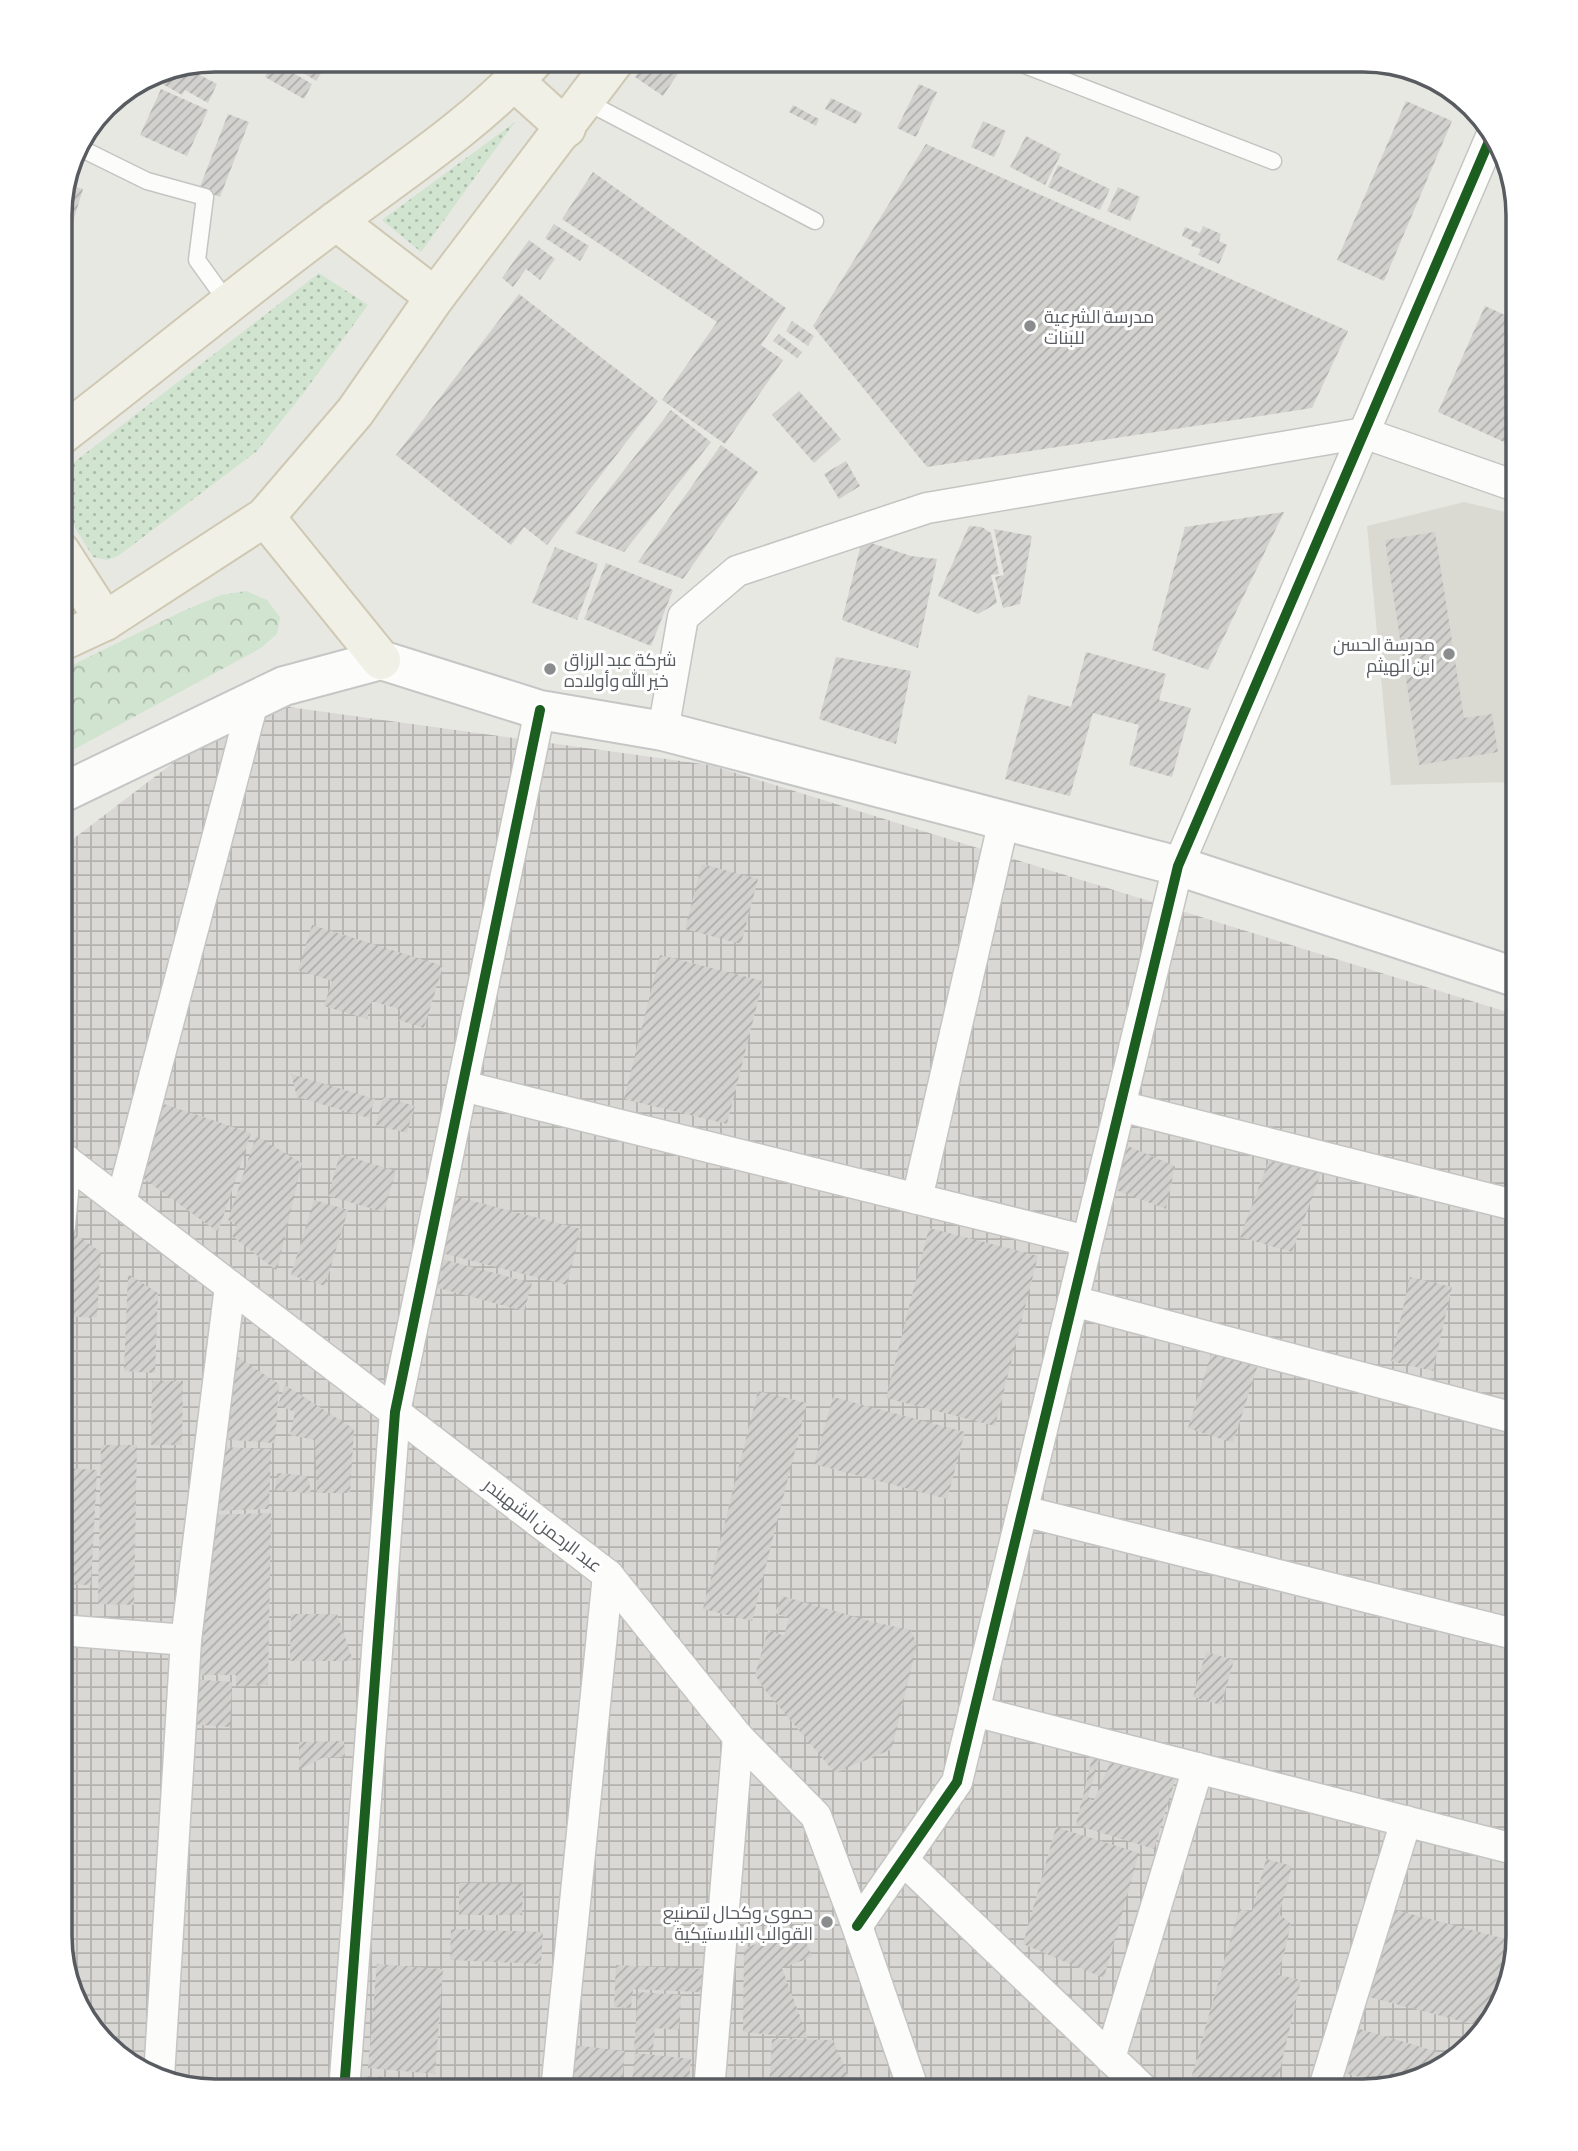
<svg xmlns="http://www.w3.org/2000/svg" width="1578" height="2151" font-family="'Asap Condensed',Cairo,sans-serif">
	<defs>
		<pattern id="industrial-grid" width="8" height="8" patternUnits="userSpaceOnUse" patternTransform="scale(1.75)"><rect width="8" height="8" fill="#d9d8d4"/><path d="M0 4h8M4 0v8" fill="none" stroke="#b3b2af"/></pattern>
		<pattern id="grass-dots" width="8" height="8" patternUnits="userSpaceOnUse" patternTransform="scale(1.75)"><rect width="8" height="8" fill="#d0e4cf"/><path d="M2 2h.1M6 6h.1" fill="none" stroke="#acbcab" stroke-width="1.8" stroke-linecap="round"/></pattern>
		<pattern id="forest-crowns" width="20" height="18" patternUnits="userSpaceOnUse" patternTransform="scale(1.75)"><rect width="20" height="18" fill="#d0e4cf"/><path d="M2 6a3 3 0 1 1 6 0M12 15a3 3 0 1 1 6 0" fill="none" stroke="#acbcab"/></pattern>
		<pattern id="building-hatch" width="6" height="6" patternUnits="userSpaceOnUse" patternTransform="scale(1.75)"><rect width="6" height="6" fill="#d2d1ce"/><path d="M-1 1l2-2M0 6l6-6M5 7l2-2" fill="none" stroke="#adadab"/></pattern>
	</defs>
	<rect width="100%" height="100%" fill="#e8e8e3"/>
	<polygon fill="url(#industrial-grid)" points="253,702 710,765 1517,1015 1518,1936 1498,2013 1441,2070 1363,2091 205,2091 137,2070 81,2014 60,1936 60,849"/>
	<polygon fill="#dbdad2" points="1464,502 1518,515 1518,782 1391,785 1367,526"/>
	<g fill="url(#grass-dots)">
		<polygon points="515,122 421,252 382,220"/>
		<polygon points="319,273 368,305 302,395 257,451 118,556 107,560 93,557 60,503 60,473"/>
	</g>
	<polygon fill="url(#forest-crowns)" points="246,591 267,600 280,617 277,634 261,648 60,757 60,671 183,611 221,595"/>
	<g fill="url(#building-hatch)">
		<polygon points="243,60 268,60 260,71"/>
		<polygon points="284,60 330,60 316,81"/>
		<polygon points="647,60 687,60 663,96 635,77"/>
		<polygon points="273,61 312,84 304,99 265,77"/>
		<polygon points="205,62 198,74 217,84 208,103 185,90 182,95 150,77 156,71"/>
		<polygon points="919,84 937,92 916,137 897,128"/>
		<polygon points="161,89 208,110 187,156 140,135"/>
		<polygon points="831,98 862,113 856,124 825,109"/>
		<polygon points="1406,101 1452,121 1384,281 1337,260"/>
		<polygon points="793,105 819,119 816,126 789,112"/>
		<polygon points="228,114 249,122 220,197 199,189"/>
		<polygon points="983,121 1006,131 994,157 971,147"/>
		<polygon points="1026,136 1061,154 1045,185 1010,167"/>
		<polygon points="926,144 1348,331 1312,408 927,467 813,326"/>
		<polygon points="1058,165 1110,189 1100,210 1048,187"/>
		<polygon points="593,172 786,308 761,345 783,360 725,444 662,400 717,322 562,219"/>
		<polygon points="65,184 83,189 68,238 60,235 60,205"/>
		<polygon points="1118,187 1140,197 1130,221 1107,211"/>
		<polygon points="554,224 589,246 580,261 545,238"/>
		<polygon points="1203,226 1221,234 1219,241 1227,245 1219,264 1198,255 1201,249 1191,246 1193,241 1182,236 1185,227 1200,233"/>
		<polygon points="529,240 555,259 540,280 526,269 513,287 502,278"/>
		<polygon points="519,294 658,401 547,545 524,527 511,545 396,455"/>
		<polygon points="1485,306 1518,321 1517,448 1438,412"/>
		<polygon points="792,321 814,336 808,346 786,331"/>
		<polygon points="779,334 802,352 797,358 773,341"/>
		<polygon points="799,391 841,439 814,463 772,415"/>
		<polygon points="671,410 711,442 624,552 575,533"/>
		<polygon points="721,445 758,472 683,579 638,562"/>
		<polygon points="846,461 860,486 839,499 824,474"/>
		<polygon points="1284,512 1208,670 1152,650 1185,527"/>
		<polygon points="969,526 982,527 991,533 999,574 991,575 997,603 978,614 938,596"/>
		<polygon points="994,529 1032,536 1020,604 1003,608 995,577 1004,575"/>
		<polygon points="1435,532 1464,718 1492,714 1498,752 1419,765 1385,540"/>
		<polygon points="862,540 911,556 937,559 918,648 842,620"/>
		<polygon points="555,547 598,564 577,620 532,603"/>
		<polygon points="606,563 673,590 651,646 584,619"/>
		<polygon points="1086,652 1166,674 1159,700 1191,708 1172,777 1129,765 1139,725 1093,713 1070,796 1005,779 1028,695 1071,707"/>
		<polygon points="836,657 911,671 896,744 819,719"/>
		<polygon points="702,864 758,879 741,944 685,929"/>
		<polygon points="312,925 443,966 424,1028 398,1020 402,1010 372,1001 367,1019 324,1006 332,981 298,970"/>
		<polygon points="660,955 763,981 727,1124 624,1099"/>
		<polygon points="291,1074 375,1099 369,1118 297,1097"/>
		<polygon points="383,1097 415,1106 407,1133 376,1125"/>
		<polygon points="164,1104 251,1133 218,1232 140,1176"/>
		<polygon points="256,1136 302,1163 277,1271 232,1236 237,1225 228,1220"/>
		<polygon points="1123,1144 1175,1166 1166,1209 1108,1187"/>
		<polygon points="1272,1152 1323,1168 1292,1252 1240,1237"/>
		<polygon points="340,1154 396,1171 384,1212 328,1196"/>
		<polygon points="449,1195 581,1229 567,1285 434,1251"/>
		<polygon points="314,1200 348,1210 325,1286 291,1275"/>
		<polygon points="64,1227 101,1252 97,1318 60,1316"/>
		<polygon points="929,1228 1038,1256 995,1426 886,1398"/>
		<polygon points="434,1257 532,1283 524,1311 427,1285"/>
		<polygon points="128,1274 158,1293 155,1373 124,1371"/>
		<polygon points="1410,1277 1452,1287 1433,1371 1391,1361"/>
		<polygon points="1214,1345 1260,1358 1233,1443 1188,1428"/>
		<polygon points="227,1350 279,1384 275,1443 219,1439"/>
		<polygon points="152,1381 183,1381 182,1445 151,1445"/>
		<polygon points="285,1385 354,1429 350,1493 317,1493 315,1440 290,1435 295,1412 278,1405"/>
		<polygon points="758,1391 807,1403 752,1621 703,1609"/>
		<polygon points="833,1397 965,1432 947,1499 814,1464"/>
		<polygon points="101,1445 137,1445 134,1605 98,1604"/>
		<polygon points="215,1447 271,1449 269,1509 209,1511"/>
		<polygon points="65,1468 97,1470 91,1585 60,1584"/>
		<polygon points="277,1473 308,1476 311,1494 275,1490"/>
		<polygon points="271,1513 268,1685 236,1686 236,1675 198,1675 208,1515"/>
		<polygon points="782,1596 873,1622 911,1630 917,1645 892,1749 835,1773 765,1690 755,1675 768,1630 784,1636 789,1618 775,1613"/>
		<polygon points="291,1614 337,1614 353,1661 290,1661"/>
		<polygon points="1206,1652 1234,1660 1221,1705 1193,1697"/>
		<polygon points="190,1679 232,1682 230,1727 187,1724"/>
		<polygon points="344,1741 345,1757 322,1758 299,1770 299,1742"/>
		<polygon points="1101,1753 1088,1796 1093,1802 1113,1756 1176,1777 1154,1849 1076,1825 1093,1754"/>
		<polygon points="1056,1827 1139,1853 1104,1978 1023,1944"/>
		<polygon points="1266,1859 1292,1866 1279,1914 1291,1924 1279,1975 1301,1980 1275,2091 1191,2091 1188,2089 1239,1909 1252,1912"/>
		<polygon points="459,1883 523,1884 522,1915 459,1915"/>
		<polygon points="1388,1908 1517,1942 1498,2013 1484,2027 1365,1996"/>
		<polygon points="800,1925 812,1957 782,1968 808,2038 743,2032 744,1949"/>
		<polygon points="451,1929 543,1932 541,1964 450,1960"/>
		<polygon points="377,1964 443,1969 435,2074 368,2068"/>
		<polygon points="616,1965 703,1969 701,1992 633,1989 631,2008 614,2007"/>
		<polygon points="638,1992 681,1995 679,2030 655,2028 653,2050 634,2049"/>
		<polygon points="1353,2027 1455,2057 1441,2070 1389,2085 1334,2070"/>
		<polygon points="772,2039 833,2040 855,2091 769,2091"/>
		<polygon points="573,2045 625,2051 621,2091 568,2091"/>
		<polygon points="635,2053 691,2059 688,2091 631,2091"/>
		<polygon points="364,2076 432,2079 431,2091 364,2091"/>
	</g>
	<g fill="none" stroke-linecap="round" stroke-linejoin="round">
		<g stroke="#c4c5c3" stroke-width="19">
			<g id="service">
				<polyline points="1012,60 1273,161"/>
				<polyline points="585,101 815,221"/>
				<polyline points="76,146 147,181 205,197 197,260 228,303"/>
			</g>
		</g>
		<g stroke="#c4c5c3" stroke-width="33">
			<g id="minor">
				<polyline points="663,731 683,617 737,571 927,508 1364,433 1518,487"/>
				<polyline points="463,1086 1087,1241"/>
				<polyline points="1120,1106 1518,1206"/>
				<polyline points="60,1156 608,1575 738,1737 816,1816 857,1926 914,2091"/>
				<polyline points="917,1199 1004,820"/>
				<polyline points="121,1202 253,702"/>
				<polyline points="60,1226 66,1160"/>
				<polyline points="1073,1301 1518,1419"/>
				<polyline points="1023,1511 1518,1635"/>
				<polyline points="60,1630 186,1640"/>
				<polyline points="974,1711 1518,1850"/>
				<polyline points="903,1860 1145,2091"/>
				<polyline points="857,1926 957,1782 1178,866 1493,132"/>
				<polyline points="1110,2058 1198,1768"/>
				<polyline points="159,2077 186,1640 230,1286"/>
				<polyline points="344,2091 395,1412 540,710"/>
				<polyline points="556,2091 608,1575"/>
				<polyline points="709,2091 738,1737"/>
				<polyline points="1323,2091 1406,1821"/>
			</g>
		</g>
		<g stroke="#c5c6c6" stroke-width="42">
			<polyline id="secondary" points="60,794 284,686 381,660 540,710 663,731 1178,866 1518,978"/>
		</g>
		<g stroke="#cfc8b2" stroke-width="42">
			<g id="primary">
				<polyline points="514,81 566,128"/>
				<polyline points="336,221 435,297"/>
				<path d="M60 436C147 369 232 299 320 233 392 178 472 128 534 60"/>
				<polyline points="265,517 381,660"/>
				<polyline points="60,551 105,621"/>
				<polyline points="60,642 105,621 265,517 355,412 435,297 615,60"/>
			</g>
		</g>
		<use href="#service" stroke="#fcfcfb" stroke-width="16"/>
		<use href="#minor" stroke="#fcfcfb" stroke-width="30"/>
		<use href="#secondary" stroke="#fcfcfb" stroke-width="38"/>
		<use href="#primary" stroke="#f0f0e6" stroke-width="38"/>
		<g stroke="#fff" stroke-width="15">
			<g id="cycleway">
				<polyline points="857,1926 957,1782 1178,866 1493,132"/>
				<polyline points="344,2091 395,1412 540,710"/>
			</g>
		</g>
		<use href="#cycleway" stroke="#1b5e20" stroke-width="10"/>
	</g>
	<g fill="#8a8c8e" stroke="#fff" stroke-width="2.5">
		<circle cx="1030" cy="326" r="7"/>
		<circle cx="1449" cy="654" r="7"/>
		<circle cx="550" cy="669" r="7"/>
		<circle cx="827" cy="1922" r="7"/>
	</g>
	<g text-anchor="middle" dominant-baseline="central" stroke-width="6" stroke-linejoin="round" paint-order="stroke">
		<g font-size="18" fill="#585b60" stroke="#fff" text-anchor="start">
			<text x="1044" y="316">مدرسة الشرعية<tspan x="1044" dy="21">للبنات</tspan></text>
			<text x="1435" y="644" text-anchor="end">مدرسة الحسن<tspan x="1435" dy="21">ابن الهيثم</tspan></text>
			<text x="564" y="659">شركة عبد الرزاق<tspan x="564" dy="21">خير الله وأولاده</tspan></text>
			<text x="813" y="1912" text-anchor="end">حموي وكحال لتصنيع<tspan x="813" dy="21">القوالب البلاستيكية</tspan></text>
		</g>
		<g font-size="18" fill="#585b60" stroke="#fff">
			<text transform="translate(543 1525) rotate(37)">عبد الرحمن الشهبندر</text>
		</g>
	</g>
	<path d="M0 0H1578V2151H0ZM215 72H1363A143 143 0 0 1 1506 215V1936A143 143 0 0 1 1363 2079H215A143 143 0 0 1 72 1936V215A143 143 0 0 1 215 72Z" fill="#fff" fill-rule="evenodd"/>
	<path fill="none" stroke="#585b60" stroke-width="3.5" d="M215 72H1363A143 143 0 0 1 1506 215V1936A143 143 0 0 1 1363 2079H215A143 143 0 0 1 72 1936V215A143 143 0 0 1 215 72Z"/>
</svg>
